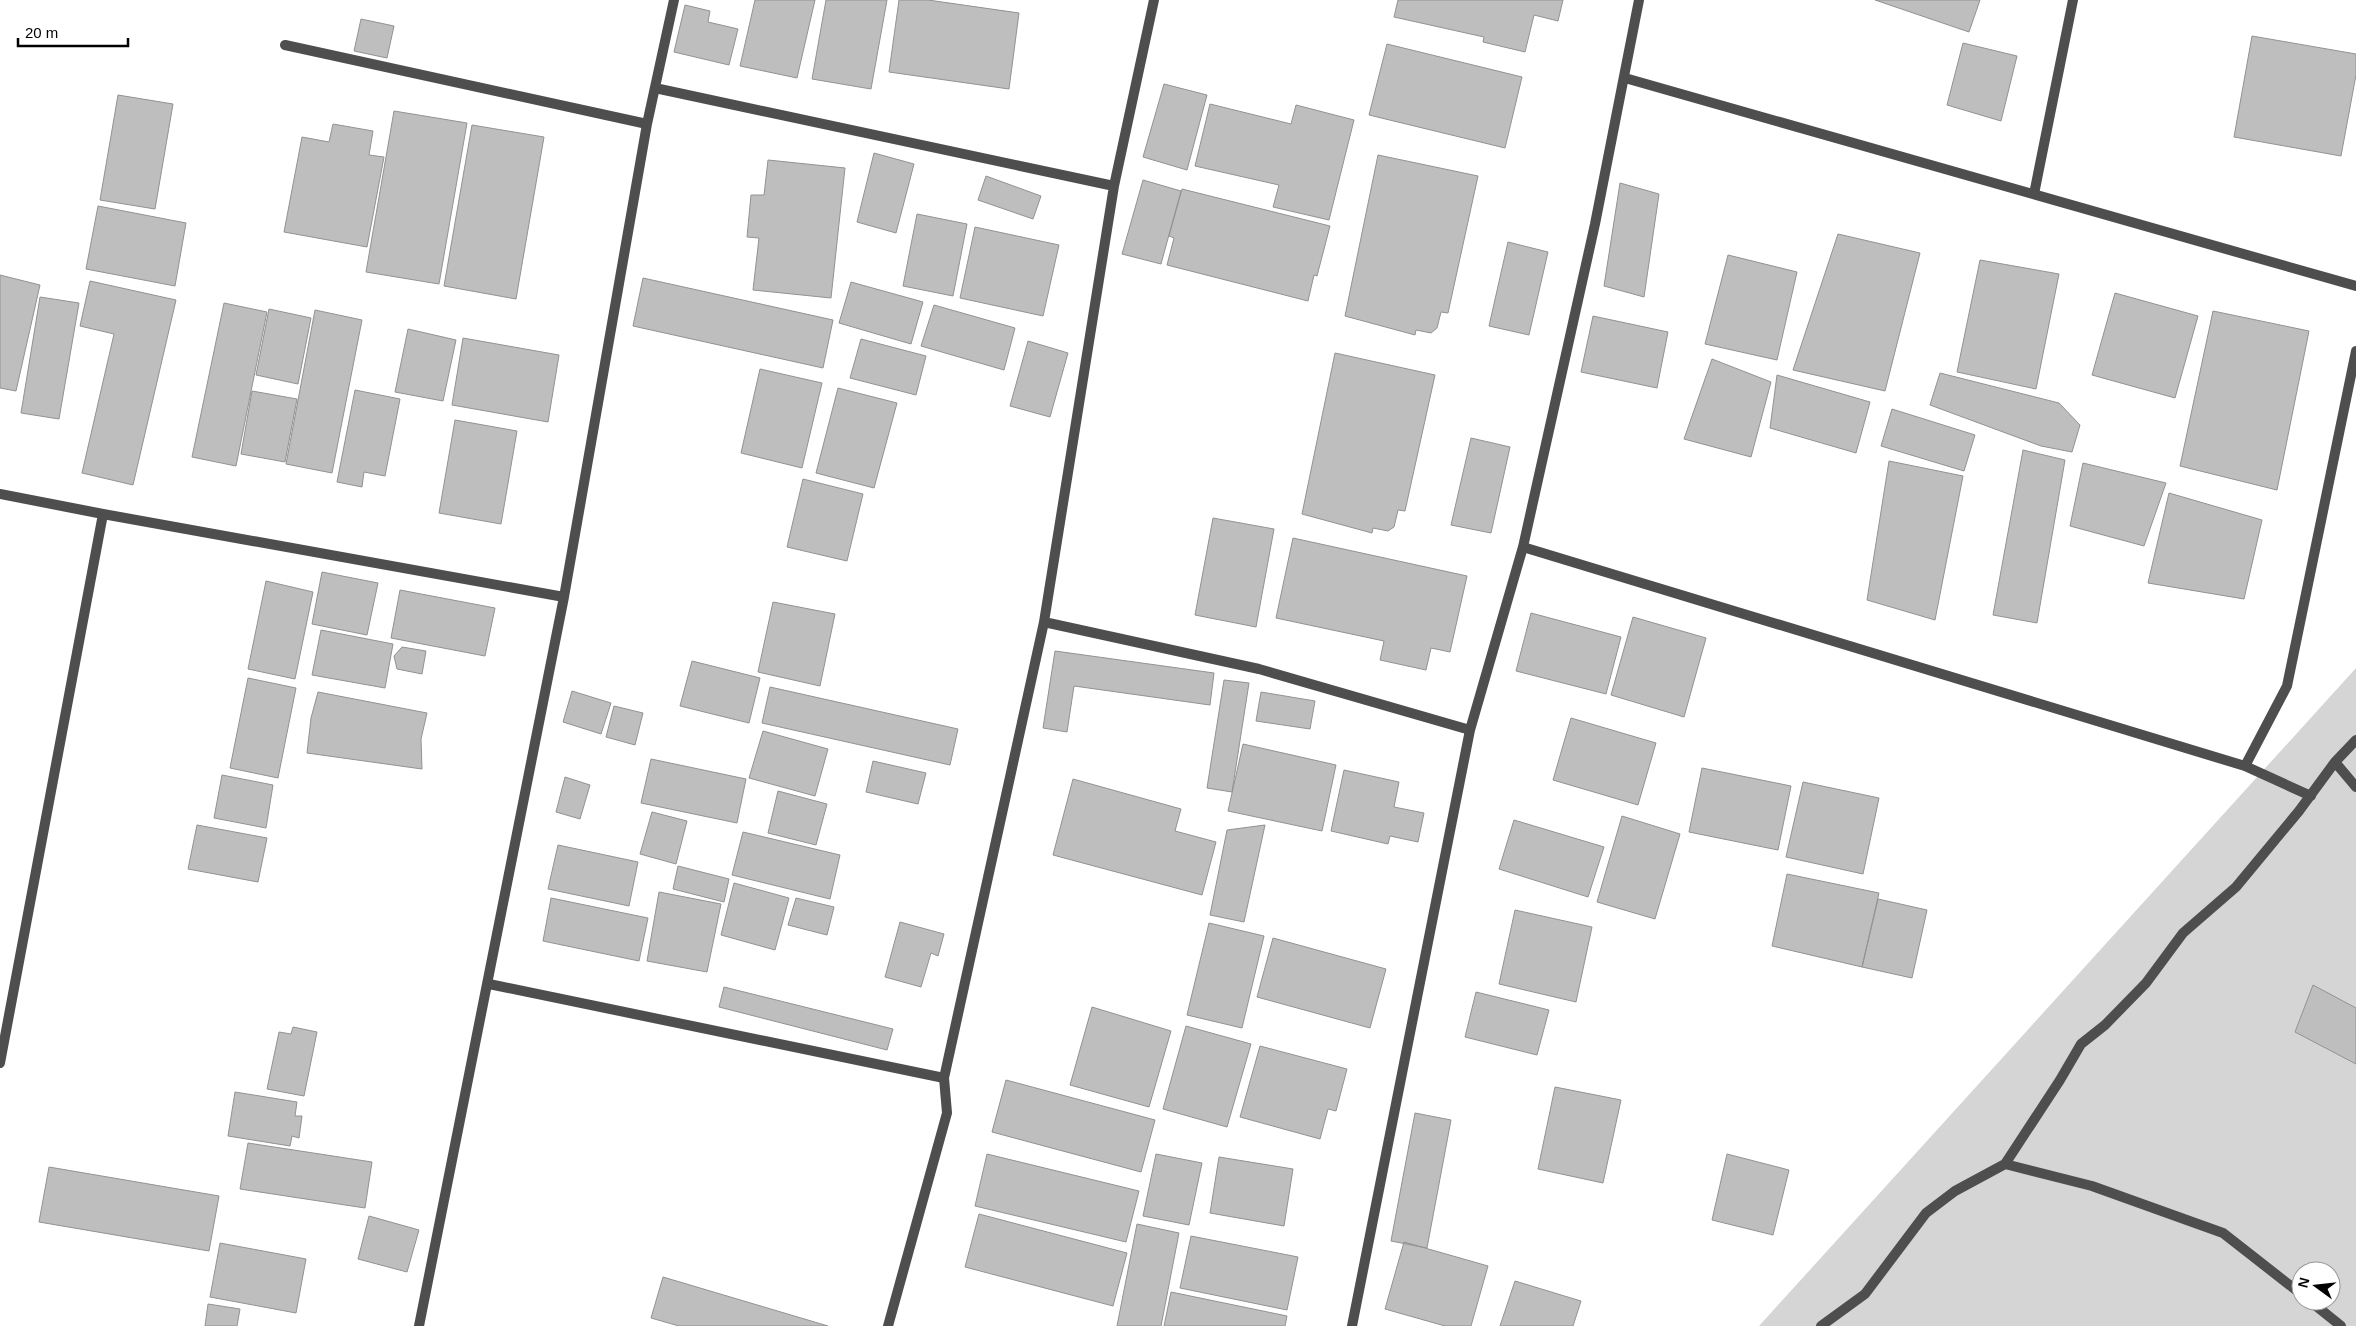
<svg xmlns="http://www.w3.org/2000/svg" width="2356" height="1326" font-family="Arial,sans-serif">
	<style>
		.green { fill: #d5d5d5; fill-rule: evenodd }
		.building { fill: #bebebe; stroke: #929292 }
		.lines { fill: none; stroke-linecap: round; stroke-linejoin: round }
		.minor { stroke: #4e4e4e; stroke-width: 10 }
	</style>
	<rect width="100%" height="100%" fill="#fff"/>
	<path class="green" d="M 2356,668 L 2356,1326 L 1759,1326 ZM 2301,1271 L 2331,1271 L 2331,1301 L 2301,1301 Z"/>
	<path class="building" d="M 755,0 L 815,0 L 797,78 L 740,66 Z
		M 826,0 L 887,0 L 871,89 L 812,79 Z
		M 899,0 L 928,0 L 1019,13 L 1009,89 L 889,72 Z
		M 1398,0 L 1563,0 L 1558,21 L 1534,15 L 1525,52 L 1483,42 L 1484,37 L 1394,17 Z
		M 1875,0 L 1980,0 L 1969,32 Z
		M 685,5 L 710,11 L 708,22 L 738,29 L 729,65 L 674,52 Z
		M 361,19 L 394,26 L 387,58 L 354,51 Z
		M 2252,36 L 2356,54 L 2356,75 L 2341,156 L 2234,137 Z
		M 1963,43 L 2017,56 L 2001,121 L 1947,105 Z
		M 1387,44 L 1522,77 L 1505,148 L 1369,115 Z
		M 1164,84 L 1207,95 L 1187,170 L 1143,157 Z
		M 118,95 L 173,104 L 155,209 L 100,200 Z
		M 1210,104 L 1291,124 L 1296,105 L 1354,120 L 1329,220 L 1273,207 L 1279,185 L 1195,166 Z
		M 394,111 L 467,123 L 439,284 L 366,272 Z
		M 333,124 L 373,131 L 369,155 L 384,157 L 367,247 L 284,232 L 302,137 L 329,142 Z
		M 472,125 L 544,137 L 516,299 L 444,286 Z
		M 874,153 L 914,164 L 896,233 L 857,222 Z
		M 1378,155 L 1478,176 L 1448,313 L 1441,312 L 1437,328 L 1431,333 L 1416,330 L 1415,335 L 1345,316 Z
		M 768,160 L 845,168 L 831,298 L 753,290 L 759,238 L 747,237 L 751,195 L 764,195 Z
		M 986,176 L 1041,196 L 1033,219 L 978,200 Z
		M 1143,180 L 1181,191 L 1161,264 L 1122,254 Z
		M 1620,183 L 1659,194 L 1644,297 L 1604,286 Z
		M 1182,189 L 1330,226 L 1317,276 L 1314,275 L 1308,301 L 1167,265 L 1174,238 L 1169,236 Z
		M 98,206 L 186,223 L 175,286 L 86,269 Z
		M 917,214 L 967,224 L 953,296 L 903,286 Z
		M 975,227 L 1059,245 L 1043,316 L 960,298 Z
		M 1838,234 L 1920,253 L 1885,391 L 1793,370 Z
		M 1508,242 L 1548,252 L 1529,335 L 1489,326 Z
		M 1728,255 L 1797,272 L 1777,360 L 1705,344 Z
		M 1980,260 L 2059,274 L 2036,389 L 1957,372 Z
		M 0,275 L 40,285 L 16,391 L 0,388 Z
		M 643,278 L 833,320 L 823,368 L 633,326 Z
		M 90,281 L 176,300 L 133,485 L 82,473 L 114,334 L 80,326 Z
		M 851,282 L 923,302 L 911,344 L 839,323 Z
		M 2115,293 L 2198,316 L 2175,398 L 2092,375 Z
		M 40,297 L 79,303 L 59,419 L 21,413 Z
		M 224,303 L 267,312 L 236,466 L 192,457 Z
		M 934,305 L 1015,328 L 1004,370 L 921,346 Z
		M 269,309 L 311,318 L 298,384 L 256,375 Z
		M 315,310 L 362,320 L 332,473 L 286,464 Z
		M 2213,311 L 2309,331 L 2277,490 L 2180,466 Z
		M 1593,316 L 1668,332 L 1657,388 L 1581,372 Z
		M 408,329 L 456,340 L 443,401 L 395,392 Z
		M 463,338 L 559,355 L 548,422 L 452,405 Z
		M 861,339 L 926,356 L 916,395 L 850,378 Z
		M 1028,341 L 1068,353 L 1050,417 L 1010,406 Z
		M 1335,353 L 1435,375 L 1405,511 L 1398,510 L 1394,527 L 1388,531 L 1373,528 L 1372,533 L 1302,514 Z
		M 1712,359 L 1771,382 L 1751,457 L 1684,439 Z
		M 760,369 L 822,383 L 802,468 L 741,453 Z
		M 1940,373 L 2059,403 L 2080,425 L 2072,452 L 2041,446 L 1930,405 Z
		M 1777,375 L 1870,402 L 1856,453 L 1770,428 Z
		M 838,388 L 897,403 L 874,488 L 816,473 Z
		M 355,390 L 400,399 L 385,476 L 364,472 L 362,487 L 337,482 Z
		M 252,391 L 297,399 L 285,462 L 241,454 Z
		M 1892,409 L 1975,435 L 1964,471 L 1881,446 Z
		M 455,420 L 517,431 L 501,524 L 439,513 Z
		M 1471,438 L 1510,447 L 1491,533 L 1451,525 Z
		M 2023,450 L 2065,460 L 2037,623 L 1993,615 Z
		M 1889,461 L 1963,476 L 1935,620 L 1867,600 Z
		M 2083,463 L 2166,483 L 2144,546 L 2070,526 Z
		M 803,479 L 863,494 L 847,561 L 787,547 Z
		M 2169,493 L 2262,520 L 2244,599 L 2148,583 Z
		M 1213,518 L 1274,529 L 1256,627 L 1195,615 Z
		M 1293,538 L 1467,576 L 1450,652 L 1431,648 L 1426,670 L 1380,660 L 1384,641 L 1276,618 Z
		M 322,572 L 378,583 L 367,635 L 312,624 Z
		M 266,581 L 313,592 L 295,679 L 248,669 Z
		M 400,590 L 495,608 L 485,656 L 391,638 Z
		M 773,602 L 835,614 L 820,686 L 758,672 Z
		M 1531,613 L 1621,637 L 1606,694 L 1516,671 Z
		M 1633,617 L 1706,638 L 1684,717 L 1611,695 Z
		M 321,630 L 393,644 L 385,688 L 312,675 Z
		M 402,647 L 426,651 L 422,674 L 397,669 L 394,656 Z
		M 1055,651 L 1214,673 L 1210,705 L 1074,686 L 1067,732 L 1043,728 Z
		M 692,661 L 760,678 L 749,723 L 680,706 Z
		M 248,678 L 296,688 L 278,778 L 230,768 Z
		M 1224,680 L 1249,683 L 1232,792 L 1207,788 Z
		M 770,687 L 958,729 L 950,765 L 762,723 Z
		M 572,691 L 611,703 L 601,734 L 563,722 Z
		M 318,692 L 427,713 L 421,739 L 422,769 L 307,753 L 311,718 Z
		M 1261,692 L 1315,701 L 1310,729 L 1256,721 Z
		M 614,706 L 643,713 L 635,745 L 606,737 Z
		M 1571,718 L 1656,743 L 1638,805 L 1553,780 Z
		M 763,731 L 828,749 L 815,796 L 749,778 Z
		M 1243,744 L 1336,765 L 1322,831 L 1228,811 Z
		M 651,759 L 746,779 L 737,823 L 641,803 Z
		M 873,761 L 926,773 L 918,804 L 866,792 Z
		M 1702,768 L 1791,786 L 1778,850 L 1689,832 Z
		M 1344,770 L 1399,782 L 1394,807 L 1424,813 L 1418,842 L 1390,836 L 1388,844 L 1331,831 Z
		M 222,775 L 273,785 L 266,828 L 214,818 Z
		M 565,777 L 590,785 L 580,819 L 556,812 Z
		M 1073,779 L 1181,809 L 1175,831 L 1216,842 L 1202,895 L 1053,855 Z
		M 1803,782 L 1879,798 L 1863,874 L 1786,857 Z
		M 778,791 L 827,804 L 816,845 L 768,833 Z
		M 652,812 L 687,821 L 676,864 L 640,854 Z
		M 1622,816 L 1680,834 L 1655,919 L 1597,902 Z
		M 1514,820 L 1604,847 L 1588,897 L 1499,869 Z
		M 197,825 L 267,838 L 258,882 L 188,869 Z
		M 1265,825 L 1244,922 L 1210,915 L 1227,830 Z
		M 743,832 L 840,855 L 830,899 L 732,875 Z
		M 558,845 L 638,862 L 629,906 L 548,889 Z
		M 678,866 L 729,879 L 724,902 L 673,889 Z
		M 1787,874 L 1879,893 L 1862,967 L 1772,946 Z
		M 734,883 L 789,898 L 775,950 L 721,935 Z
		M 659,892 L 721,904 L 707,972 L 647,961 Z
		M 551,898 L 648,918 L 639,961 L 543,941 Z
		M 796,898 L 834,907 L 827,935 L 788,925 Z
		M 1878,899 L 1927,910 L 1912,978 L 1862,967 Z
		M 1515,910 L 1592,927 L 1576,1002 L 1499,984 Z
		M 900,922 L 944,934 L 938,956 L 931,953 L 921,987 L 885,977 Z
		M 1209,923 L 1264,936 L 1242,1028 L 1187,1015 Z
		M 1273,938 L 1386,969 L 1370,1028 L 1257,997 Z
		M 2313,985 L 2356,1008 L 2356,1064 L 2295,1032 Z
		M 724,987 L 893,1029 L 887,1050 L 719,1007 Z
		M 1476,992 L 1549,1010 L 1537,1055 L 1465,1037 Z
		M 1092,1007 L 1171,1031 L 1149,1107 L 1070,1085 Z
		M 1186,1026 L 1251,1044 L 1227,1127 L 1163,1109 Z
		M 293,1027 L 317,1032 L 304,1096 L 267,1089 L 279,1032 L 291,1034 Z
		M 1260,1046 L 1347,1069 L 1336,1111 L 1328,1109 L 1320,1139 L 1240,1117 Z
		M 1006,1080 L 1155,1120 L 1141,1172 L 992,1132 Z
		M 1555,1087 L 1621,1100 L 1603,1183 L 1538,1169 Z
		M 235,1092 L 297,1102 L 295,1116 L 302,1116 L 299,1138 L 292,1136 L 290,1146 L 228,1136 Z
		M 1415,1113 L 1451,1120 L 1427,1248 L 1391,1241 Z
		M 248,1143 L 372,1162 L 365,1208 L 240,1189 Z
		M 987,1154 L 1139,1191 L 1126,1242 L 975,1206 Z
		M 1156,1154 L 1202,1163 L 1189,1225 L 1143,1216 Z
		M 1727,1154 L 1789,1170 L 1773,1235 L 1712,1220 Z
		M 1219,1157 L 1293,1169 L 1284,1226 L 1210,1213 Z
		M 49,1167 L 219,1196 L 209,1251 L 39,1222 Z
		M 979,1214 L 1127,1253 L 1113,1306 L 965,1267 Z
		M 369,1216 L 419,1230 L 407,1272 L 358,1259 Z
		M 1137,1224 L 1179,1233 L 1161,1326 L 1117,1326 Z
		M 1191,1236 L 1298,1257 L 1287,1310 L 1180,1288 Z
		M 1404,1242 L 1488,1266 L 1471,1326 L 1445,1326 L 1385,1309 Z
		M 220,1243 L 306,1259 L 296,1313 L 210,1297 Z
		M 663,1277 L 828,1326 L 679,1326 L 651,1318 Z
		M 1515,1281 L 1581,1301 L 1573,1326 L 1500,1326 Z
		M 1171,1292 L 1287,1316 L 1285,1326 L 1164,1326 Z
		M 208,1304 L 240,1309 L 237,1326 L 205,1326 Z"/>
	<g class="lines">
		<path class="minor" d="M 285,45 L 647,124
			M 1625,78 L 2356,286
			M 655,88 L 1114,186
			M 2034,194 L 2073,0
			M 0,494 L 103,514 L 564,597
			M 1523,547 L 2245,766 L 2311,796
			M 1044,622 L 1259,669 L 1470,730
			M 2335,762 L 2356,787
			M 2245,766 L 2287,686 L 2356,351
			M 489,984 L 944,1078
			M 0,1063 L 103,514
			M 2005,1164 L 2092,1186 L 2223,1233 L 2301,1294
			M 2310,1301 L 2341,1326
			M 419,1326 L 564,597 L 647,124 L 674,0
			M 888,1326 L 947,1113 L 944,1078 L 1044,622 L 1114,186 L 1154,0
			M 1352,1326 L 1470,730 L 1523,547 L 1595,224 L 1639,0
			M 1821,1326 L 1865,1294 L 1926,1213 L 1955,1191 L 2005,1164 L 2060,1080 L 2081,1044 L 2105,1025 L 2146,983 L 2183,933 L 2236,887 L 2299,811 L 2335,762 L 2356,740"/>
	</g>
	<g transform="translate(2316 1286) rotate(285)"><circle r="24" fill="#ffffff" stroke="#999999"/>
	<path d="M0-4L9 19L0 12L-9 19Z" fill="#000000"/>
	<text y="-8" font-size="14" font-weight="bold" text-anchor="middle" fill="#000000">N</text>
	</g>
	<path d="M18 38v8h110v-8" fill="none" stroke="#000000" stroke-width="2.5"/>
	<text x="25" y="38" font-size="15" fill="#000000" stroke="#ffffff" stroke-width="4" paint-order="stroke">20 m</text>
</svg>
